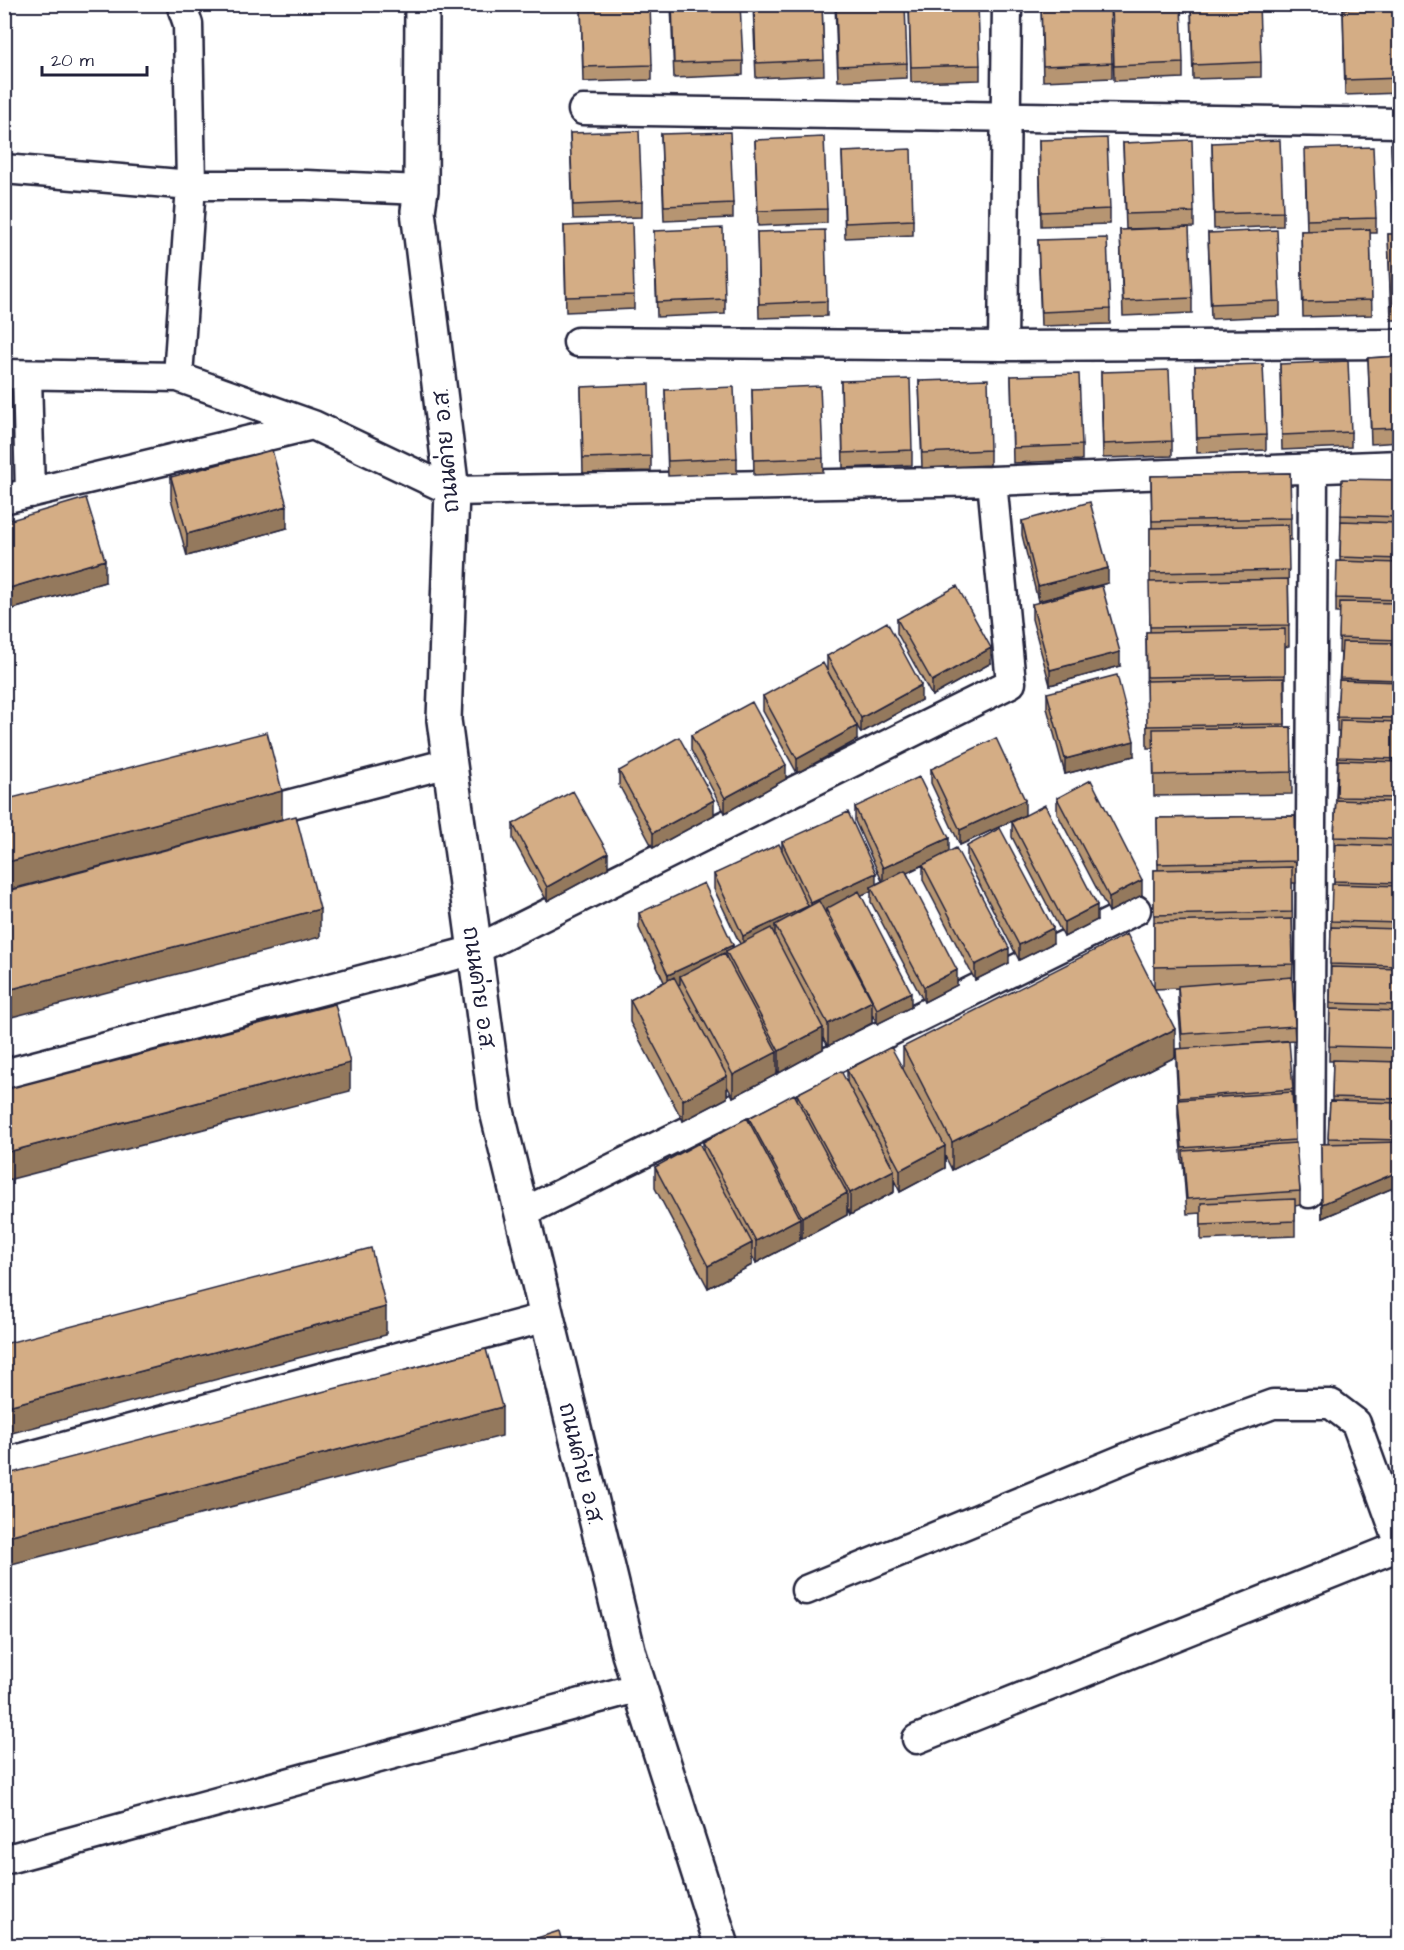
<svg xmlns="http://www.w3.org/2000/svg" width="1404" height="1950" font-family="'Architects Daughter','Playpen Sans Thai',sans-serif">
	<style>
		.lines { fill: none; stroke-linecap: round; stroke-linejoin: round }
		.service-casing { stroke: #22223b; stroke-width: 20 }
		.minor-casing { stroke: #22223b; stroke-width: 33 }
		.tertiary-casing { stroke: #22223b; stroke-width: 38 }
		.service { stroke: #fff; stroke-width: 15 }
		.minor { stroke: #fff; stroke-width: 28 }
		.tertiary { stroke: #fff; stroke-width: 33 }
		.wall { fill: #b69572; stroke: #22223b; stroke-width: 1.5 }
		.shaded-wall { fill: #94795d; stroke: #22223b; stroke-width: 1.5 }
		.building { fill: #d4ad85; stroke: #22223b; stroke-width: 1.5 }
		.labels { text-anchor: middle; stroke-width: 6; stroke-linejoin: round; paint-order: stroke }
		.street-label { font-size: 22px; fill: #22223b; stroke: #fff }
	</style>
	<rect width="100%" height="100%" fill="#fff"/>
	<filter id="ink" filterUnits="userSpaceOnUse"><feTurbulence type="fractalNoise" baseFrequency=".0167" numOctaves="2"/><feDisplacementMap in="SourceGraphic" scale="12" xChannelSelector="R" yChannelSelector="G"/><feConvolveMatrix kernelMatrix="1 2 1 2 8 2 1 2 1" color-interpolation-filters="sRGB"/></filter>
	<g filter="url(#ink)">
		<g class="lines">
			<defs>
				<path id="service" d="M 1099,1946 L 1105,1946"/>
				<path id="minor" d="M 583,110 L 1400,123
					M 4,169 L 191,185 L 306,185 L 421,190
					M 578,342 L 1003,346 L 1400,344
					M 1003,346 L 1007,4
					M 4,374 L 178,377 L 313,425 L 452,491 L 992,481 L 1400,465
					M 27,375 L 30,493
					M 178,377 L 191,185 L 188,24 L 181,4
					M 4,499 L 313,425
					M 245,816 L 449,763
					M 4,1074 L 475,950 L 1011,683 L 992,481
					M 1309,1193 L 1313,468
					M 522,1213 L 1136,910
					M 4,1463 L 547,1317
					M 806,1590 L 1143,1451 L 1273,1404 L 1331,1404 L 1356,1423 L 1400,1545
					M 917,1739 L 1400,1546
					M 4,1860 L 640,1687"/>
				<path id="tertiary" d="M 422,4 L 421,190 L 418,211 L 452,491 L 444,720 L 496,1107 L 629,1654 L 722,1946"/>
			</defs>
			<use href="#service" class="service-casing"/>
			<use href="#minor" class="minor-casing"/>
			<use href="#tertiary" class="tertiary-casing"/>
			<use href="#service" class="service"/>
			<use href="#minor" class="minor"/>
			<use href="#tertiary" class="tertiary"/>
		</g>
		<path class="wall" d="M 581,4 L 652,65 L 652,80 L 583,82 Z
			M 671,4 L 743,61 L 743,75 L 674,78 Z
			M 753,4 L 822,4 L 824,75 L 756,78 Z
			M 835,4 L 907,63 L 907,78 L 838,81 Z
			M 909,4 L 980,65 L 980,80 L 911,82 Z
			M 1041,4 L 1112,63 L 1112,78 L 1043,81 Z
			M 1112,4 L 1183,63 L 1183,78 L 1114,81 Z
			M 1191,4 L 1261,62 L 1261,77 L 1193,79 Z
			M 1400,6 L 1400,93 L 1345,95 L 1343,9 Z
			M 570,133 L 642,202 L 642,217 L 573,219 Z
			M 661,134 L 733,203 L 733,218 L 664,221 Z
			M 755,140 L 827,209 L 827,223 L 758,226 Z
			M 1039,140 L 1110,209 L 1110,224 L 1041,226 Z
			M 1123,143 L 1194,212 L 1194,227 L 1126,229 Z
			M 1212,143 L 1283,212 L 1283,226 L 1214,229 Z
			M 1391,144 L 1400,144 L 1400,230 L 1394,231 Z
			M 842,152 L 913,220 L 913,235 L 845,238 Z
			M 1305,164 L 1376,218 L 1376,233 L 1370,233 L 1372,315 L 1303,317 L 1301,231 L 1307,231 Z
			M 564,226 L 634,295 L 634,309 L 566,312 Z
			M 1120,230 L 1192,298 L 1192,313 L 1123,316 Z
			M 654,231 L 725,299 L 725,314 L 657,317 Z
			M 757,232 L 827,301 L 827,316 L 759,318 Z
			M 1208,233 L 1280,301 L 1280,316 L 1211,319 Z
			M 1388,234 L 1400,234 L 1400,320 L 1391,320 Z
			M 1038,240 L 1110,309 L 1110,324 L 1041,326 Z
			M 1400,356 L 1400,442 L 1371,444 L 1368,358 Z
			M 1280,364 L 1351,432 L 1351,447 L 1282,450 Z
			M 1195,366 L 1266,435 L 1266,450 L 1197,453 Z
			M 1101,372 L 1172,441 L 1172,456 L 1103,458 Z
			M 1011,376 L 1082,445 L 1082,460 L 1013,463 Z
			M 841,381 L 912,450 L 912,465 L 843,468 Z
			M 919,381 L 990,450 L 990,465 L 922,468 Z
			M 581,387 L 651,456 L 651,471 L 583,473 Z
			M 752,389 L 823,458 L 823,472 L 754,475 Z
			M 665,390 L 737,458 L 737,473 L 668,476 Z
			M 1290,473 L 1291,540 L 1288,540 L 1289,646 L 1285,647 L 1285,727 L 1291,727 L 1292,794 L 1154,796 L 1153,748 L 1147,748 L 1146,632 L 1150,632 L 1150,528 L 1152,528 L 1151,476 Z
			M 171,477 L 287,528 L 187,556 L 171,499 Z
			M 1400,480 L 1400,1185 L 1322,1218 L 1321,1144 L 1328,1144 L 1330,1101 L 1332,1101 L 1333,1061 L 1329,1061 L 1331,921 L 1334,884 L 1335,852 L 1334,852 L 1334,837 L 1339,731 L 1337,731 L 1337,717 L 1341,653 L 1339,653 L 1340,613 L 1336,613 L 1336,598 L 1340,561 L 1341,515 Z
			M 1022,521 L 1108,583 L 1038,601 L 1022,535 Z
			M 4,522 L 105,582 L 6,611 L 4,606 Z
			M 1032,604 L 1120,666 L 1050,685 L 1032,619 Z
			M 897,619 L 991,663 L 932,696 L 897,633 Z
			M 827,656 L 921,700 L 861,733 L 827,670 Z
			M 1047,693 L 1134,756 L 1065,774 L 1047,708 Z
			M 763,696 L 857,740 L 797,773 L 763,711 Z
			M 691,735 L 786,779 L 725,813 L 691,750 Z
			M 931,769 L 1025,815 L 960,845 L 931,783 Z
			M 619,771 L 714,815 L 653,848 L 619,785 Z
			M 1057,798 L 1142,895 L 1109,912 L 1057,813 Z
			M 855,807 L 949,852 L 1009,963 L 975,980 L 923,880 L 923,865 L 927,863 L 907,873 L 957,985 L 924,1002 L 871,902 L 871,891 L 861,895 L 911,1007 L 877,1024 L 872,1014 L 872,1023 L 828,1046 L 823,1038 L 823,1049 L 779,1073 L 777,1070 L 777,1074 L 733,1097 L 727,1086 L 727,1098 L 683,1121 L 630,1022 L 630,1000 L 664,982 L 639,928 L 639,913 L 733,948 L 740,944 L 714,889 L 714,874 L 782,850 L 782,842 L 876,884 L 882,881 L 855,821 Z
			M 1295,816 L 1296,883 L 1292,883 L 1293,964 L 1292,986 L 1295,1040 L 1245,1044 L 1293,1089 L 1293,1104 L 1295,1143 L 1300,1191 L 1300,1205 L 1295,1206 L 1295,1236 L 1201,1240 L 1201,1213 L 1187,1214 L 1183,1163 L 1182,1163 L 1178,1115 L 1178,1100 L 1176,1064 L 1176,1049 L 1182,1049 L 1178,1001 L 1178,988 L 1155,989 L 1175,1057 L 952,1170 L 945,1156 L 945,1168 L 900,1192 L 894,1180 L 894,1192 L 850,1215 L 847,1208 L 847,1215 L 802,1239 L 800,1235 L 800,1240 L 756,1263 L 752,1256 L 752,1265 L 708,1288 L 655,1188 L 655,1167 L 703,1150 L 703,1142 L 749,1123 L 749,1118 L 797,1101 L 797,1094 L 847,1082 L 847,1070 L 903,1069 L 903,1047 L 1154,988 L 1154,870 L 1158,870 L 1157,818 Z
			M 1012,822 L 1097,920 L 1064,937 L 1012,837 Z
			M 513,824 L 608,868 L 547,901 L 513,839 Z
			M 967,846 L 1053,943 L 1019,960 L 967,860 Z"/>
		<path class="shaded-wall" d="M 287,506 L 287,528 L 187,556 L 187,534 Z
			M 105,560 L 105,582 L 6,611 L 6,589 Z
			M 1108,568 L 1108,583 L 1038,601 L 1038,586 Z
			M 991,648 L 991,663 L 932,696 L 932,681 Z
			M 1120,652 L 1120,666 L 1050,685 L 1050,670 Z
			M 921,685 L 921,700 L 861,733 L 861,718 Z
			M 857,726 L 857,740 L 797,773 L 797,759 Z
			M 1134,741 L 1134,756 L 1065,774 L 1065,759 Z
			M 786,765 L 786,779 L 725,813 L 725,798 Z
			M 282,791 L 282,819 L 4,891 L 4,863 Z
			M 714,800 L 714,815 L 653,848 L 653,833 Z
			M 1025,800 L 1025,815 L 960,845 L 960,830 Z
			M 949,838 L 949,853 L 883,883 L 883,868 Z
			M 608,853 L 608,868 L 547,901 L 547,887 Z
			M 876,873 L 876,888 L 871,887 L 871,891 L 827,911 L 826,909 L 826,912 L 811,918 L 811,903 Z
			M 1142,880 L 1142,895 L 1109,912 L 1109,897 Z
			M 1097,905 L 1097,920 L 1064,937 L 1064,922 Z
			M 808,906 L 808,920 L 775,925 L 775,936 L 743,951 L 743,936 Z
			M 320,909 L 320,937 L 4,1019 L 4,991 Z
			M 1053,928 L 1053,943 L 1019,960 L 1019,945 Z
			M 733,945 L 733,960 L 726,951 L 726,963 L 680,976 L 680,984 L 668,990 L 668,975 Z
			M 1009,948 L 1009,963 L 975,980 L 975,965 Z
			M 957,970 L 957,985 L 924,1002 L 924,987 Z
			M 911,992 L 911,1007 L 877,1024 L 877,1009 Z
			M 872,1001 L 872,1023 L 828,1046 L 828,1024 Z
			M 823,1028 L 823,1049 L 779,1073 L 779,1051 Z
			M 1175,1029 L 1175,1057 L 952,1170 L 952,1142 Z
			M 777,1052 L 777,1074 L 733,1097 L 733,1075 Z
			M 350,1063 L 350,1091 L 4,1181 L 4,1153 Z
			M 727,1076 L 727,1098 L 683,1121 L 683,1100 Z
			M 945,1146 L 945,1168 L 900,1192 L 900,1170 Z
			M 894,1170 L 894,1192 L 850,1215 L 850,1193 Z
			M 1400,1171 L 1400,1185 L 1322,1218 L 1322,1204 Z
			M 847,1193 L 847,1215 L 802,1239 L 802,1217 Z
			M 800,1218 L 800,1240 L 756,1263 L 756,1241 Z
			M 752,1243 L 752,1265 L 708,1288 L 708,1266 Z
			M 386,1307 L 386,1335 L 4,1435 L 4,1407 Z
			M 502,1407 L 502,1436 L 4,1566 L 4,1537 Z"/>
		<path class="building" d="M 581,4 L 650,4 L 652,65 L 583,67 Z
			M 672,4 L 740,4 L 743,61 L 674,63 Z
			M 754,4 L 822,4 L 824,60 L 756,63 Z
			M 836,4 L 905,4 L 907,63 L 838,66 Z
			M 909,4 L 978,4 L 980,65 L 911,67 Z
			M 1041,4 L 1110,4 L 1112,63 L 1043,66 Z
			M 1112,4 L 1181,4 L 1183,63 L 1114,66 Z
			M 1191,4 L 1259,4 L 1261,62 L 1193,65 Z
			M 1400,6 L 1400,78 L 1345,80 L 1343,9 Z
			M 639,131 L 642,202 L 573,205 L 570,133 Z
			M 730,132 L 733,203 L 664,206 L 661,134 Z
			M 824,137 L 827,209 L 758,211 L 755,140 Z
			M 1107,138 L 1110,209 L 1041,212 L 1039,140 Z
			M 1192,140 L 1194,212 L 1126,214 L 1123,143 Z
			M 1280,140 L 1283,212 L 1214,214 L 1212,143 Z
			M 1391,144 L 1400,144 L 1400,216 L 1394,216 Z
			M 1373,147 L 1376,218 L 1307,220 L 1305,149 Z
			M 911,149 L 913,220 L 845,223 L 842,152 Z
			M 632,223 L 634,295 L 566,297 L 564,226 Z
			M 1189,227 L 1192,298 L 1123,301 L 1120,230 Z
			M 723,228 L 725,299 L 657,302 L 654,231 Z
			M 1370,229 L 1372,300 L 1303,302 L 1301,231 Z
			M 825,230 L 827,301 L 759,304 L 757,232 Z
			M 1277,230 L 1280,301 L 1211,304 L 1208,233 Z
			M 1388,234 L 1400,234 L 1400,305 L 1391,305 Z
			M 1107,238 L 1110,309 L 1041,312 L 1038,240 Z
			M 1400,356 L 1400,428 L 1371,429 L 1368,358 Z
			M 1348,361 L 1351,432 L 1282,435 L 1280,364 Z
			M 1263,364 L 1266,435 L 1197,438 L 1195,366 Z
			M 1169,370 L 1172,441 L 1103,444 L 1101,372 Z
			M 1079,374 L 1082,445 L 1013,448 L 1011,376 Z
			M 910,379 L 912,450 L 843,453 L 841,381 Z
			M 988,379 L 990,450 L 922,453 L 919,381 Z
			M 649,384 L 651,456 L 583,458 L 581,387 Z
			M 820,386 L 823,458 L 754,460 L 752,389 Z
			M 734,387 L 737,458 L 668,461 L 665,390 Z
			M 272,450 L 287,506 L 187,534 L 171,477 Z
			M 1290,473 L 1291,518 L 1152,521 L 1151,476 Z
			M 1342,479 L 1400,480 L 1400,517 L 1341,515 Z
			M 86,498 L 105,560 L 6,589 L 4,584 L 4,522 Z
			M 1090,502 L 1108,568 L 1038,586 L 1022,521 Z
			M 1341,521 L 1400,523 L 1400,559 L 1340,557 Z
			M 1288,525 L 1289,570 L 1150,573 L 1150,528 Z
			M 1337,561 L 1400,563 L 1400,600 L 1336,598 Z
			M 1288,579 L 1289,625 L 1150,627 L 1149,582 Z
			M 957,586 L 991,648 L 932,681 L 897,619 Z
			M 1102,586 L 1120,652 L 1050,670 L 1032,604 Z
			M 1340,602 L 1400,603 L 1400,640 L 1339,638 Z
			M 887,622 L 921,685 L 861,718 L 827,656 Z
			M 1285,629 L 1285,675 L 1147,677 L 1146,632 Z
			M 1342,642 L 1400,643 L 1400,680 L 1340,678 Z
			M 823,663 L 857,726 L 797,759 L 763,696 Z
			M 1117,675 L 1134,741 L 1065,759 L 1047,693 Z
			M 1284,678 L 1285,724 L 1147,726 L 1146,681 Z
			M 1339,680 L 1400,682 L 1400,718 L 1337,717 Z
			M 752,702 L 786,765 L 725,798 L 691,735 Z
			M 1340,720 L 1400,722 L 1400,759 L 1338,757 Z
			M 1291,727 L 1292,772 L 1154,775 L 1153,729 Z
			M 267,732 L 282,791 L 4,863 L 4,800 Z
			M 679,737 L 714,800 L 653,833 L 619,771 Z
			M 996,738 L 1025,800 L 960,830 L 931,769 Z
			M 1338,760 L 1400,762 L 1400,798 L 1337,797 Z
			M 919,777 L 949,838 L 883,868 L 855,807 Z
			M 1091,780 L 1142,880 L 1109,897 L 1057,798 Z
			M 573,791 L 608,853 L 547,887 L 513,824 Z
			M 1336,800 L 1400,802 L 1400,839 L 1334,837 Z
			M 1045,805 L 1097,905 L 1064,922 L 1012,822 Z
			M 848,812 L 876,873 L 811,903 L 782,842 Z
			M 296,816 L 320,909 L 4,991 L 4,892 Z
			M 1295,816 L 1296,861 L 1158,864 L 1157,818 Z
			M 1000,828 L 1053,928 L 1019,945 L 967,846 Z
			M 779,844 L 808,906 L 743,936 L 714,874 Z
			M 1335,844 L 1400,846 L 1400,883 L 1334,881 Z
			M 956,848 L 1009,948 L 975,965 L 923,865 Z
			M 1292,867 L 1292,912 L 1154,915 L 1154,870 Z
			M 905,870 L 957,970 L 924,987 L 871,887 Z
			M 704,883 L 733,945 L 668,975 L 639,913 Z
			M 1332,884 L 1400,886 L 1400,923 L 1331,921 Z
			M 859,891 L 911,992 L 877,1009 L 826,909 Z
			M 819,901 L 872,1001 L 828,1024 L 775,925 Z
			M 1292,919 L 1293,964 L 1154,967 L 1154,922 Z
			M 1331,927 L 1400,929 L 1400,966 L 1330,964 Z
			M 771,928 L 823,1028 L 779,1051 L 726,951 Z
			M 1127,934 L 1175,1029 L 952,1142 L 903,1047 Z
			M 724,953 L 777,1052 L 733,1075 L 680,976 Z
			M 1331,967 L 1400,969 L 1400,1005 L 1330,1003 Z
			M 674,977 L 727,1076 L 683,1100 L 630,1000 Z
			M 1292,977 L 1295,1026 L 1182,1034 L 1178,986 Z
			M 335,1004 L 350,1063 L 4,1153 L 4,1090 Z
			M 1330,1009 L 1400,1011 L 1400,1048 L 1329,1046 Z
			M 1289,1041 L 1293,1089 L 1179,1098 L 1176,1049 Z
			M 891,1047 L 945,1146 L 900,1170 L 847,1070 Z
			M 1333,1060 L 1400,1062 L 1400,1099 L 1332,1097 Z
			M 841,1071 L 894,1170 L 850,1193 L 797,1094 Z
			M 1292,1092 L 1295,1140 L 1182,1148 L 1178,1100 Z
			M 794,1094 L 847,1193 L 802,1217 L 749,1118 Z
			M 1330,1101 L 1400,1103 L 1400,1140 L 1328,1138 Z
			M 747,1118 L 800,1218 L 756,1241 L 703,1142 Z
			M 1400,1142 L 1400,1171 L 1322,1204 L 1321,1144 Z
			M 699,1143 L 752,1243 L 708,1266 L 655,1167 Z
			M 1296,1143 L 1300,1191 L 1187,1199 L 1183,1151 Z
			M 1295,1199 L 1295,1221 L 1201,1225 L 1201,1203 Z
			M 371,1248 L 386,1307 L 4,1407 L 4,1344 Z
			M 486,1349 L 502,1407 L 4,1537 L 4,1475 Z
			M 559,1931 L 563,1946 L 512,1946 Z"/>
	</g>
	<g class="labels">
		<g class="street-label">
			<text transform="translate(445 451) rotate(-95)" y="8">ถนนค่าย อ.ส.</text>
			<text transform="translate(480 988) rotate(82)" y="8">ถนนค่าย อ.ส.</text>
			<text transform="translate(582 1463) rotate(76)" y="8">ถนนค่าย อ.ส.</text>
		</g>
	</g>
	<rect width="1404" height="1950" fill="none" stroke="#fff" stroke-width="24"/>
	<rect x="12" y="12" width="1380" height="1926" fill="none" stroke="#22223b" stroke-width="2" filter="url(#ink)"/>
	<path d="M42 66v9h105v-9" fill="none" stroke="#22223b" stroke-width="3"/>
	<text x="51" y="66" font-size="18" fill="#22223b" stroke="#ffffff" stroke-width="4.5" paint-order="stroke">20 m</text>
</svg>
